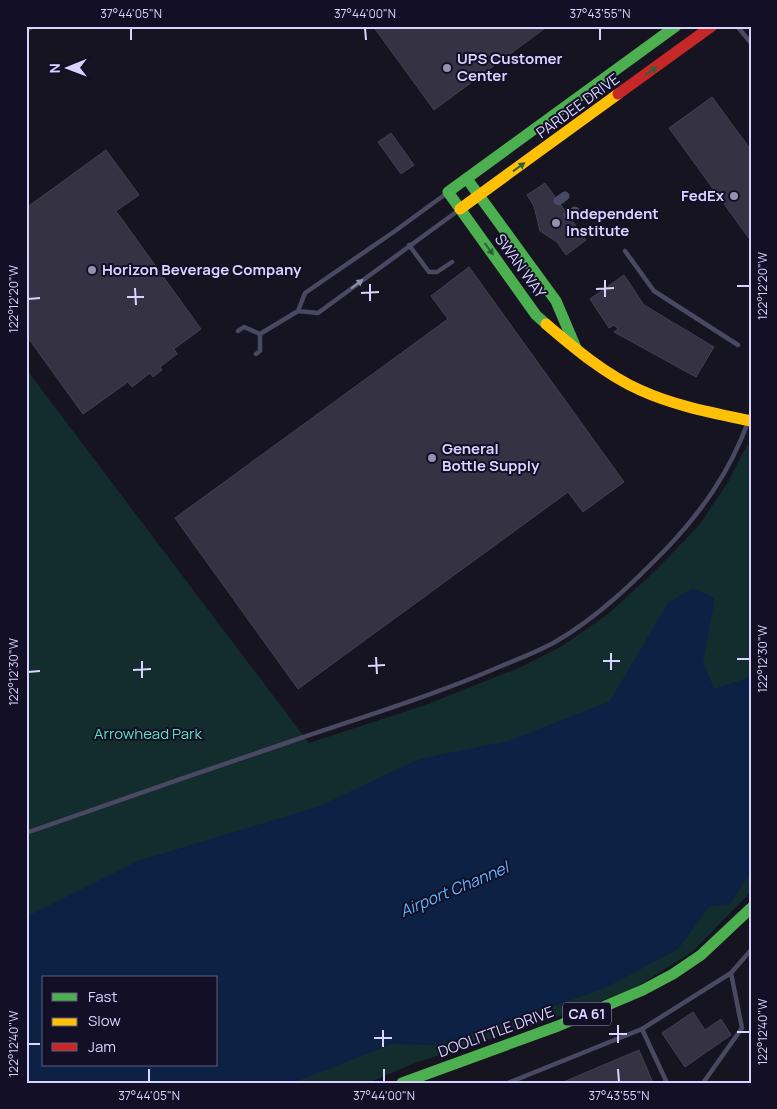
<svg xmlns="http://www.w3.org/2000/svg" width="777" height="1109" font-family="Manrope,sans-serif">
	<style>
		.park { fill: #132c2d; fill-rule: evenodd }
		.water { fill: #0d2144; fill-rule: evenodd }
		.building { fill: #343243; stroke: #433f54 }
		.lines { fill: none; stroke-linecap: round; stroke-linejoin: round }
		.lane { stroke: #4a4962; stroke-width: 4.5 }
		.street { stroke: #4a4962; stroke-width: 9 }
		.fast { stroke: #4caf50; stroke-width: 11 }
		.slow { stroke: #ffc107; stroke-width: 11 }
		.jam { stroke: #c62828; stroke-width: 11 }
		.oneway { fill: #305f3b }
		.oneway2 { fill: #928eb0 }
		.ticks { fill: none; stroke: #d9d4ff; stroke-width: 2 }
		.poi-dot { fill: #9591b1; stroke: #130f26; stroke-width: 2 }
		.labels { text-anchor: middle; stroke-width: 4; stroke-linejoin: round; paint-order: stroke }
		.shield { fill: #130f26; stroke: #9e99be; stroke-width: 1 }
		.shield-label { font-size: 14px; font-weight: bold; fill: #d9d4ff }
		.poi-label { font-size: 15px; font-weight: bold; fill: #d9d4ff; stroke: #130f26; text-anchor: start }
		.street-label { font-size: 15px; fill: #d9d4ff; stroke: #130f26 }
		.park-label { font-size: 15px; fill: #5fe0c0; stroke: #130f26 }
		.water-label { font-size: 16px; font-style: italic; fill: #62b6ff; stroke: #130f26 }
		.neatline { fill: none; stroke: #d9d4ff; stroke-width: 2 }
		.ticks-label { font-size: 12px; text-anchor: middle; fill: #d9d4ff }
	</style>
	<rect width="100%" height="100%" fill="#161421"/>
	<path class="park" d="M 26,369 L 309,743 L 425,705 L 521,667 L 562,646 L 608,614 L 656,570 L 700,524 L 728,482 L 747,445 L 751,446 L 751,890 L 747,896 L 692,952 L 633,989 L 544,1022 L 415,1063 L 368,1083 L 26,1083 ZM 44,978 L 216,978 L 216,1065 L 44,1065 Z"/>
	<path class="water" d="M 693,588 L 715,598 L 703,661 L 714,689 L 751,677 L 751,872 L 730,904 L 709,907 L 678,949 L 605,988 L 489,1029 L 434,1045 L 392,1044 L 292,1083 L 26,1083 L 26,917 L 138,861 L 320,806 L 419,759 L 509,741 L 610,701 L 668,603 ZM 44,978 L 216,978 L 216,1065 L 44,1065 Z"/>
	<path class="building" d="M 26,26 L 36,26 L 26,33 Z
		M 373,26 L 548,26 L 434,110 Z
		M 712,97 L 751,150 L 751,241 L 669,128 Z
		M 391,133 L 414,165 L 401,174 L 378,142 Z
		M 106,150 L 139,195 L 116,211 L 201,329 L 174,349 L 177,354 L 160,367 L 162,370 L 153,377 L 150,373 L 132,387 L 128,382 L 83,414 L 26,335 L 26,208 Z
		M 545,183 L 586,240 L 566,255 L 557,242 L 540,231 L 534,206 L 527,195 Z
		M 469,267 L 624,482 L 583,512 L 568,492 L 298,689 L 175,518 L 448,319 L 431,296 Z
		M 624,275 L 644,305 L 714,347 L 696,377 L 614,332 L 618,329 L 614,325 L 609,328 L 590,299 Z
		M 693,1012 L 705,1030 L 721,1019 L 731,1035 L 685,1067 L 662,1033 Z
		M 639,1050 L 653,1083 L 561,1083 Z"/>
	<g class="lines">
		<path class="lane" d="M 737,26 L 751,43
			M 447,193 L 395,231 L 305,293 L 298,311 L 318,313 L 459,210
			M 409,245 L 429,272 L 437,272 L 452,262
			M 625,251 L 654,291 L 738,345
			M 238,331 L 244,327 L 260,334 L 260,351 L 256,354
			M 260,334 L 298,311
			M 26,833 C 115,802 203,771 292,741 C 362,717 432,696 499,667 C 518,659 537,652 555,642 C 597,618 634,582 667,548 C 703,510 730,471 748,422
			M 731,973 L 751,950
			M 508,1083 L 642,1029
			M 667,1083 L 642,1029 L 731,973 L 742,1028 L 703,1083"/>
		<path class="street" d="M 558,201 L 565,196
			M 568,215 L 575,211"/>
		<path class="fast" d="M 467,179 L 556,301 L 576,348
			M 546,324 L 536,315 L 448,192 L 676,26
			M 402,1083 L 558,1026 L 643,990 L 673,974 L 701,955 L 751,908"/>
		<path class="slow" d="M 460,209 L 618,94
			M 546,324 C 574,348 606,375 640,390 C 675,406 713,413 751,421"/>
		<path class="jam" d="M 618,94 L 712,26"/>
	</g>
	<defs><path id="oneway-solid" d="M-6-.8H1V-3.2L6.5 0L1 3.2V.8H-6Z" transform="scale(1.25)"/></defs>
	<g class="oneway">
		<use href="#oneway-solid" transform="translate(651 71) rotate(-36)"/>
		<use href="#oneway-solid" transform="translate(519 167) rotate(-36)"/>
		<use href="#oneway-solid" transform="translate(489 249) rotate(54)"/>
	</g>
	<use class="oneway2" href="#oneway-solid" transform="translate(357 284) rotate(-37)"/>
	<path class="ticks" d="M 131,28 L 131,40M 365,28 L 366,40M 600,28 L 600,40M 605,280 L 605,297M 370,284 L 370,301M 737,286 L 750,286M 135,288 L 136,305M 596,289 L 614,288M 361,293 L 379,292M 127,297 L 144,297M 28,299 L 40,298M 611,653 L 611,670M 376,657 L 377,674M 737,659 L 750,659M 142,661 L 142,678M 603,661 L 620,661M 368,666 L 385,665M 133,670 L 151,669M 28,672 L 40,671M 618,1025 L 618,1043M 383,1030 L 383,1047M 737,1032 L 750,1032M 609,1034 L 627,1034M 374,1038 L 392,1038M 28,1044 L 40,1044M 149,1069 L 149,1082M 384,1069 L 384,1082M 618,1069 L 619,1082"/>
	<g class="poi-dot">
		<circle cx="447" cy="68" r="5"/>
		<circle cx="734" cy="196" r="5"/>
		<circle cx="556" cy="223" r="5"/>
		<circle cx="92" cy="270" r="5"/>
		<circle cx="432" cy="458" r="5"/>
	</g>
	<g class="labels">
		<rect class="shield" x="563" y="1002.5" width="48" height="23" rx="4"/>
		<g class="shield-label">
			<text x="587" y="1019">CA 61</text>
		</g>
		<g class="poi-label">
			<text x="457" y="64">UPS Customer<tspan x="457" dy="17">Center</tspan></text>
			<text x="724" y="201" text-anchor="end">FedEx</text>
			<text x="566" y="219">Independent<tspan x="566" dy="17">Institute</tspan></text>
			<text x="102" y="275">Horizon Beverage Company</text>
			<text x="442" y="454">General<tspan x="442" dy="17">Bottle Supply</tspan></text>
		</g>
		<g class="street-label">
			<text transform="translate(578 106) rotate(-36)" y="5">PARDEE DRIVE</text>
			<text transform="translate(520 266) rotate(54)" y="5">SWAN WAY</text>
			<text transform="translate(496 1032) rotate(-20)" y="5">DOOLITTLE DRIVE</text>
		</g>
		<g class="park-label">
			<text x="148" y="739">Arrowhead Park</text>
		</g>
		<g class="water-label">
			<text transform="translate(454 889) rotate(-23)" y="6">Airport Channel</text>
		</g>
	</g>
	<rect width="777" height="1109" fill="none" stroke="#130f26" stroke-width="55"/>
	<rect x="42" y="976" width="175" height="90" fill="#130f26" stroke="#625e7d"/>
	<rect x="52" y="993" width="25" height="8" fill="#4caf50" stroke="#625e7d"/>
	<text x="88" y="1002" font-size="15" fill="#d9d4ff">Fast</text>
	<rect x="52" y="1018" width="25" height="8" fill="#ffc107" stroke="#625e7d"/>
	<text x="88" y="1026" font-size="15" fill="#d9d4ff">Slow</text>
	<rect x="52" y="1043" width="25" height="8" fill="#c62828" stroke="#625e7d"/>
	<text x="88" y="1052" font-size="15" fill="#d9d4ff">Jam</text>
	<g transform="translate(68 68) rotate(269)" stroke="#130f26" stroke-width="4" paint-order="stroke">
	<path d="M0-4L9 19L0 12L-9 19Z" fill="#d9d4ff"/>
	<text y="-8" font-size="14" font-weight="bold" text-anchor="middle" fill="#d9d4ff">N</text>
	</g>
	<rect x="28" y="28" width="722" height="1054" class="neatline"/>
	<g class="ticks-label">
		<text x="131" y="18">37°44'05"N</text>
		<text x="365" y="18">37°44'00"N</text>
		<text x="600" y="18">37°43'55"N</text>
		<text transform="translate(763 286) rotate(-90)" y="4">122°12'20"W</text>
		<text transform="translate(14 299) rotate(-90)" y="4">122°12'20"W</text>
		<text transform="translate(763 659) rotate(-90)" y="4">122°12'30"W</text>
		<text transform="translate(14 672) rotate(-90)" y="4">122°12'30"W</text>
		<text transform="translate(763 1032) rotate(-90)" y="4">122°12'40"W</text>
		<text transform="translate(14 1044) rotate(-90)" y="4">122°12'40"W</text>
		<text x="149" y="1100">37°44'05"N</text>
		<text x="384" y="1100">37°44'00"N</text>
		<text x="619" y="1100">37°43'55"N</text>
	</g>
</svg>
